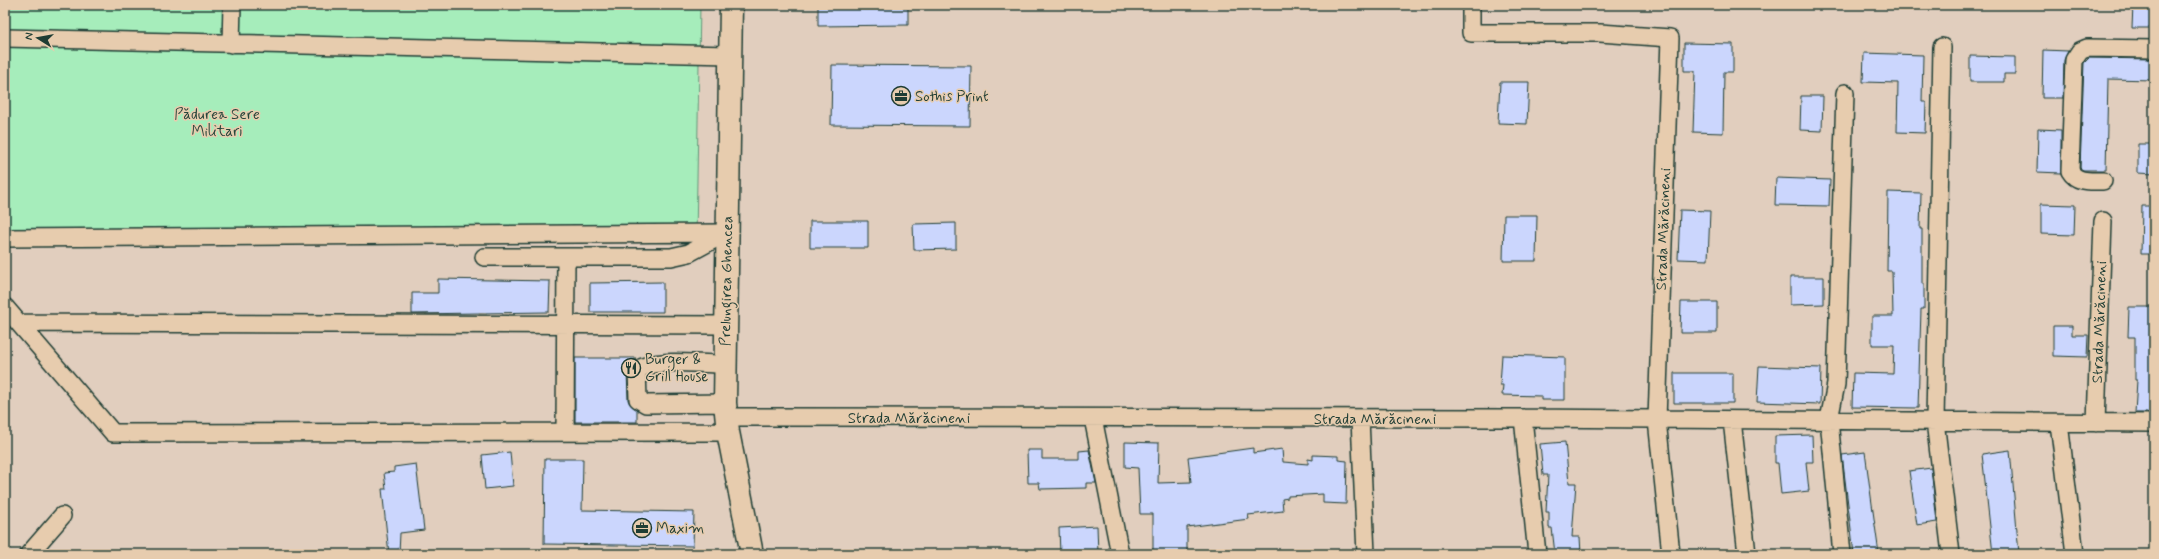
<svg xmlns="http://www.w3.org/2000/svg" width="2159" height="559" font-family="Mynerve,sans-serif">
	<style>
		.green { fill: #a6edbb; stroke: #629578 }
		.building { fill: #cbd6fd; stroke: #1f3d34 }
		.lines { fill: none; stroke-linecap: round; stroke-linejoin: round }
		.minor-casing { stroke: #1f3d34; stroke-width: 20 }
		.major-casing { stroke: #1f3d34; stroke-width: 25 }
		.minor { stroke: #e7ccae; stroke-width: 17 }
		.major { stroke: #e7ccae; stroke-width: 22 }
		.labels { text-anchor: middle; stroke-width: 3; stroke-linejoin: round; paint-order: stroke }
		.poi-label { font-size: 15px; fill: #1f3d34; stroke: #e7ccae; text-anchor: start }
		.park-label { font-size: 15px; fill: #26463b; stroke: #e7ccae }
		.street-label { font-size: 15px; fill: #1f3d34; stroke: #e7ccae }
	</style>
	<rect width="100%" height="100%" fill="#e1cebe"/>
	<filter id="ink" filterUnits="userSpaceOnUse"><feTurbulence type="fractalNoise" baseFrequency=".025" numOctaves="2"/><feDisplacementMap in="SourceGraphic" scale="8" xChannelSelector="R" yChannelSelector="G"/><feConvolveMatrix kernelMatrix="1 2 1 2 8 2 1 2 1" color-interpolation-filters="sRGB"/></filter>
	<g filter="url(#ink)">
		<path class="green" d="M 5,5 L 700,5 L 696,238 L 5,242 Z"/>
		<path class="building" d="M 818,5 L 908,5 L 908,25 L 818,26 Z
			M 2133,5 L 2154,5 L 2154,28 L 2132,28 Z
			M 1684,43 L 1733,44 L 1733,72 L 1724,72 L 1723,133 L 1693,132 L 1695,71 L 1684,71 Z
			M 2043,50 L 2068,51 L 2064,60 L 2063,98 L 2042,98 Z
			M 1864,53 L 1923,55 L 1922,102 L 1926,102 L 1925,133 L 1897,132 L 1898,83 L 1863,82 Z
			M 1970,56 L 2015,57 L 2015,74 L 2004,74 L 2004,82 L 1970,82 Z
			M 2089,58 L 2154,59 L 2154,80 L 2108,79 L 2106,170 L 2083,170 L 2080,168 L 2084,63 Z
			M 832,65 L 971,66 L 970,126 L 831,125 Z
			M 1500,82 L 1529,82 L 1527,124 L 1498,123 Z
			M 1801,96 L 1823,96 L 1822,131 L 1800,130 Z
			M 2038,129 L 2061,130 L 2061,173 L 2037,172 Z
			M 2138,144 L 2154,144 L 2154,174 L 2138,173 Z
			M 1776,178 L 1830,180 L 1829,206 L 1775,205 Z
			M 1888,192 L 1921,193 L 1920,229 L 1922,229 L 1922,283 L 1924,283 L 1924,309 L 1921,309 L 1918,408 L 1852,407 L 1853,373 L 1893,374 L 1894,345 L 1872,345 L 1872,316 L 1893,316 L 1892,271 L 1887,271 Z
			M 2041,204 L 2075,205 L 2074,235 L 2041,234 Z
			M 2142,206 L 2154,206 L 2154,254 L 2141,254 Z
			M 1680,210 L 1710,211 L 1708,260 L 1678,259 Z
			M 1504,215 L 1537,215 L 1536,261 L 1503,261 Z
			M 810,221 L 868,221 L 868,248 L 810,248 Z
			M 956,223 L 956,249 L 914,250 L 913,224 Z
			M 1790,277 L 1824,277 L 1824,304 L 1790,305 Z
			M 438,279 L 550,281 L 549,312 L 412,314 L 412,293 L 438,293 Z
			M 663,282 L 663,312 L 590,312 L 590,283 Z
			M 1681,302 L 1717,302 L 1717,333 L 1680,333 Z
			M 2129,307 L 2154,307 L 2154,413 L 2135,413 L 2137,380 L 2135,380 L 2135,337 L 2128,337 Z
			M 2053,326 L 2072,326 L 2072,335 L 2088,335 L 2087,357 L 2053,356 Z
			M 1502,355 L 1565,357 L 1565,400 L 1541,400 L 1541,396 L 1502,395 L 1503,385 L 1500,385 Z
			M 575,358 L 636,358 L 629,364 L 627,370 L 628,400 L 630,404 L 637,410 L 637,422 L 575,422 Z
			M 1759,366 L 1821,368 L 1820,404 L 1757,402 Z
			M 1674,373 L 1733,373 L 1733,403 L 1674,403 Z
			M 1812,435 L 1813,462 L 1806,462 L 1809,491 L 1781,494 L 1778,463 L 1775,463 L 1775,436 Z
			M 1125,442 L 1159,443 L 1158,483 L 1191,482 L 1188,457 L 1253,448 L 1253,453 L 1282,449 L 1283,462 L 1308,464 L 1308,459 L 1313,460 L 1313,455 L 1338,456 L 1338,460 L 1347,461 L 1346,504 L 1323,503 L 1323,494 L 1288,496 L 1288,498 L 1282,499 L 1283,511 L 1248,515 L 1249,519 L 1187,527 L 1187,554 L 1153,554 L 1153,514 L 1140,514 L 1138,468 L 1125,467 Z
			M 1565,442 L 1569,483 L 1576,483 L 1572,537 L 1580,537 L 1581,554 L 1555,554 L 1552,528 L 1549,528 L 1549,512 L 1546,512 L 1548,475 L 1543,475 L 1540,444 Z
			M 1027,450 L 1042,450 L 1042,459 L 1079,459 L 1079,451 L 1089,450 L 1096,483 L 1086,483 L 1086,488 L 1040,489 L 1039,483 L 1028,483 Z
			M 2010,450 L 2019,554 L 1993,554 L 1982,454 Z
			M 510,452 L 513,486 L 485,489 L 482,455 Z
			M 1865,452 L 1872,504 L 1879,554 L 1854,554 L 1842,455 Z
			M 545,459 L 583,459 L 582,510 L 694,512 L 693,546 L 544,544 Z
			M 416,464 L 424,530 L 400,533 L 399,554 L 389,554 L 382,489 L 386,489 L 384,473 L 394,472 L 394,467 Z
			M 1931,468 L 1937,522 L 1917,525 L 1909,471 Z
			M 1097,526 L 1098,554 L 1060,554 L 1059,528 Z"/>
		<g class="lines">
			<defs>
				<path id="minor" d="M 1471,5 L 1471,33 L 1600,33 L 1670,38 L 1657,420 L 1671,554
					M 5,38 L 729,55
					M 231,44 L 232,5
					M 1942,47 L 1935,421 L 1951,554
					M 2103,181 C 2090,181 2077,183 2070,171 L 2074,60 L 2080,51 L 2087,48 L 2154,49
					M 5,238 L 726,233
					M 484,257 L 671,257 L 689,253 L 724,234
					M 5,307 L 113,433 L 728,432
					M 19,323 L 725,325
					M 725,403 L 646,404 L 638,399 L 637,370 C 657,357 700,365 725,364
					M 726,417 L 1523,418 L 2154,423
					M 1093,418 L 1120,554
					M 1523,418 L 1537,554
					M 1360,419 L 1366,554
					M 1732,420 L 1747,554
					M 2059,423 L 2075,554
					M 2096,423 L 2103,221
					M 565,432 L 566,257
					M 29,554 L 62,516
					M 1842,554 L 1829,420 L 1836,384 L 1845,93"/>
				<path id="major" d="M 731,5 L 725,403 L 728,432 L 752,554"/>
			</defs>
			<use href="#minor" class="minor-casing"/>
			<use href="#major" class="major-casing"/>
			<use href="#minor" class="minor"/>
			<use href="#major" class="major"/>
		</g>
	</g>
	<defs>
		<symbol id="office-ring" viewBox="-11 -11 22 22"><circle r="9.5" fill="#e7ccae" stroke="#1f3d34" stroke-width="1.5"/><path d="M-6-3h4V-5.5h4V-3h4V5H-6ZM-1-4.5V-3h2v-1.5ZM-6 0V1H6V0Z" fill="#1f3d34"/></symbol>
		<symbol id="restaurant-ring" viewBox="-11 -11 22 22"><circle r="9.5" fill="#e7ccae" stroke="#1f3d34" stroke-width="1.5"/><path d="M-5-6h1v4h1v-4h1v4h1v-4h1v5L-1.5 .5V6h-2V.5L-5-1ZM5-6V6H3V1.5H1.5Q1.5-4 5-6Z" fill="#1f3d34"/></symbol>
	</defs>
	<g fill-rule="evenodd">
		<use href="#office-ring" x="890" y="85" width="22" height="22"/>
		<use href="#restaurant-ring" x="620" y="357" width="22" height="22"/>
		<use href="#office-ring" x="631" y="517" width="22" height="22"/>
	</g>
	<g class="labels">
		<g class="poi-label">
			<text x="915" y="101">Sothis Print</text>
			<text x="645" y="364">Burger &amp;<tspan x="645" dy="17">Grill House</tspan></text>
			<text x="656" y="533">Maxim</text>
		</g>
		<g class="park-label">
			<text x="217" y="119">Pădurea Sere<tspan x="217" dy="17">Militari</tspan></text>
		</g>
		<g class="street-label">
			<text transform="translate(1663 229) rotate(-88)" y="5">Strada Mărăcineni</text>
			<text transform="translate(726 281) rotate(-89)" y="5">Prelungirea Ghencea</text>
			<text transform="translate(2099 322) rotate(-88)" y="5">Strada Mărăcineni</text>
			<text x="909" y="423">Strada Mărăcineni</text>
			<text x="1375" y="424">Strada Mărăcineni</text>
		</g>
	</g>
	<rect width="2159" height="559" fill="none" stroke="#e7ccae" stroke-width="20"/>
	<rect x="10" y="10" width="2139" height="539" fill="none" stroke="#1f3d34" stroke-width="1.5" filter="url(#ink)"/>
	<g transform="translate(38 38) rotate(281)" stroke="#e7ccae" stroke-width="3" paint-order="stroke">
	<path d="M0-3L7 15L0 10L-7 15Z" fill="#1f3d34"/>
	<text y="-6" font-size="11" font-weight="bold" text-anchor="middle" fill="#1f3d34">N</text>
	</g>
</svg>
